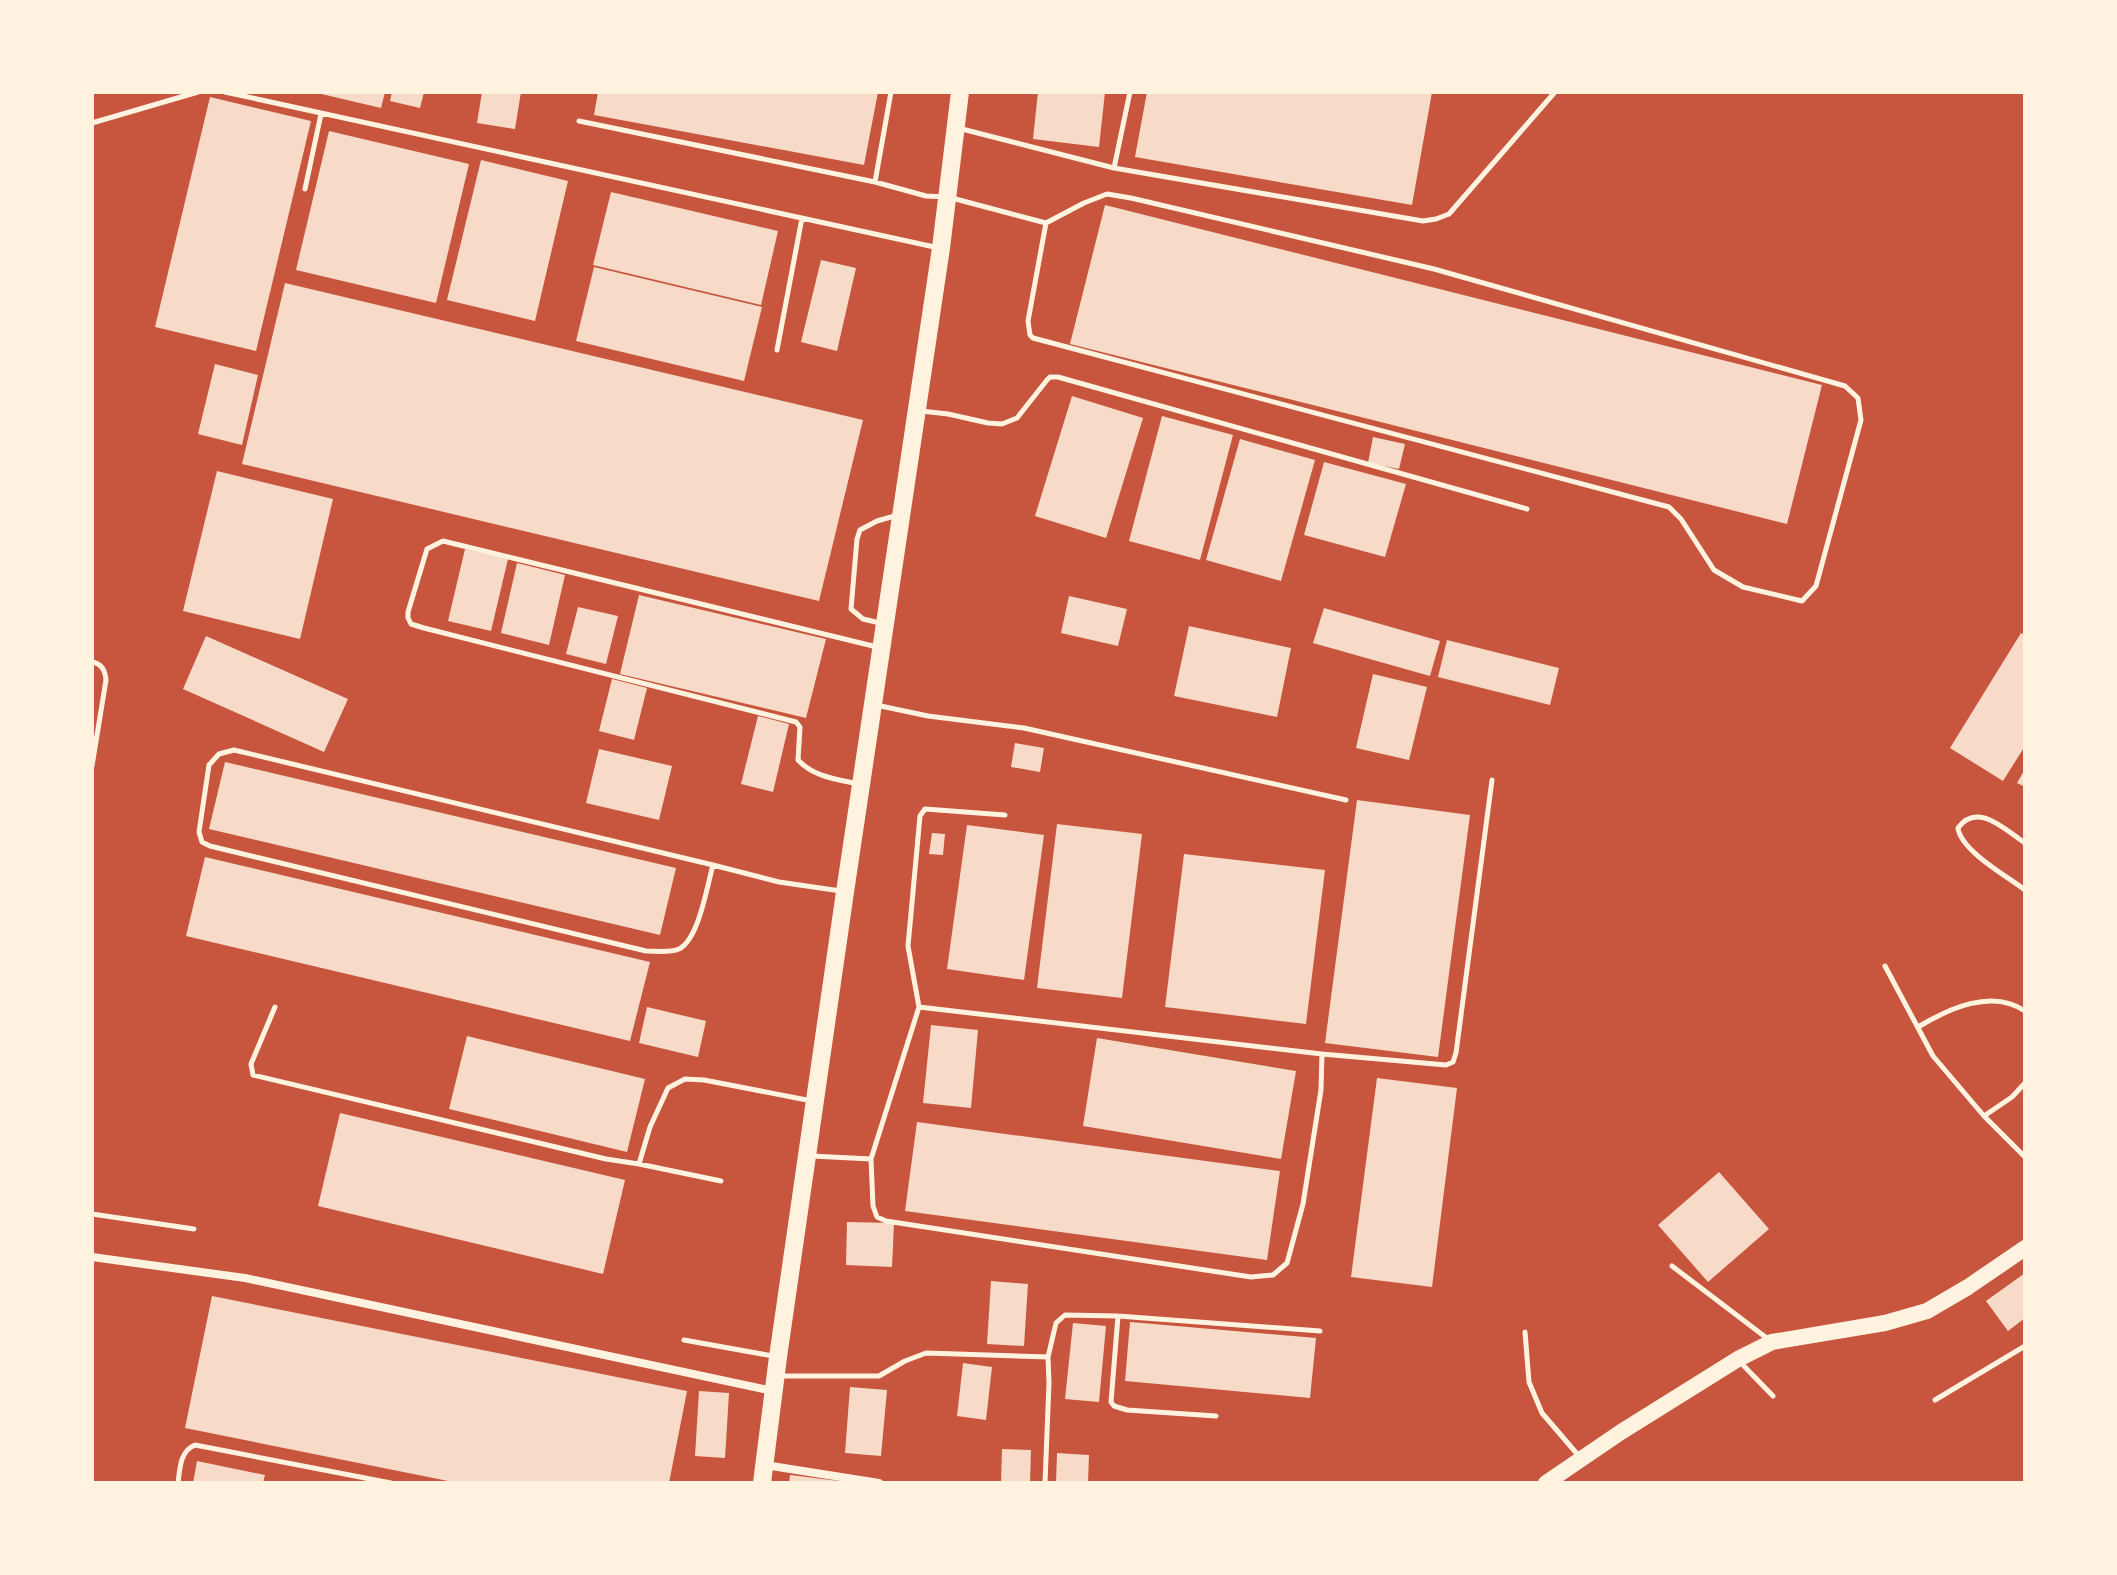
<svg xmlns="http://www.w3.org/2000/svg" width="2117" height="1575" font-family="'Exo 2',sans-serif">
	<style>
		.building { fill: #f7dbc8 }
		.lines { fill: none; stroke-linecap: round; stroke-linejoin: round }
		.service { stroke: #fff3e0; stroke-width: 5 }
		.minor { stroke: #fff3e0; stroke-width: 8 }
		.primary { stroke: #fff3e0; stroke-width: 16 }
		.trunk { stroke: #fff3e0; stroke-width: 18 }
	</style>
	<rect width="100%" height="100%" fill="#c8553d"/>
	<path class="building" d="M 313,92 L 385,92 L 381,108 Z
		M 392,92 L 424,92 L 420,108 L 390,101 Z
		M 482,92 L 521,92 L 515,129 L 477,123 Z
		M 598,92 L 878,92 L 864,165 L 594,115 Z
		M 1038,92 L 1105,92 L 1099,147 L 1033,139 Z
		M 1147,92 L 1432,92 L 1412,205 L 1135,157 Z
		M 210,97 L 311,121 L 256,351 L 155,327 Z
		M 329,131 L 469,164 L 436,303 L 296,270 Z
		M 481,160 L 568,181 L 535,321 L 447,300 Z
		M 611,192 L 778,231 L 761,305 L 593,265 Z
		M 1105,205 L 1822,385 L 1787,524 L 1070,344 Z
		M 821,260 L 856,268 L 837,351 L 801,342 Z
		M 594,267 L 762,307 L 744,381 L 576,341 Z
		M 285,283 L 863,420 L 819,601 L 242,464 Z
		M 215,364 L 258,375 L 242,445 L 198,434 Z
		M 1072,396 L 1143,418 L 1106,538 L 1035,516 Z
		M 1162,416 L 1233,435 L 1200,560 L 1129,541 Z
		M 1373,437 L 1405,444 L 1399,469 L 1368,463 Z
		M 1240,439 L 1315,460 L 1281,581 L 1206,560 Z
		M 1324,462 L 1406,484 L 1385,557 L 1304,535 Z
		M 217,471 L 333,499 L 300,639 L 183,611 Z
		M 465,549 L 508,559 L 491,631 L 448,621 Z
		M 517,563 L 565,575 L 549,645 L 501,633 Z
		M 639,595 L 826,639 L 806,718 L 620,674 Z
		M 1069,596 L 1127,609 L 1118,646 L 1061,633 Z
		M 578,607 L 618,616 L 606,664 L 566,654 Z
		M 1324,608 L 1440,641 L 1430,676 L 1313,643 Z
		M 1189,626 L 1291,648 L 1277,717 L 1174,696 Z
		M 2021,633 L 2025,635 L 2025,746 L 2003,781 L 1950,748 Z
		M 206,636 L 348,699 L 324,752 L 183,689 Z
		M 1447,640 L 1559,668 L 1550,705 L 1438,677 Z
		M 1373,674 L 1427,687 L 1409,760 L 1356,748 Z
		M 612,679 L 647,688 L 634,740 L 599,731 Z
		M 758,716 L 789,724 L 773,792 L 741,784 Z
		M 1015,743 L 1044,748 L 1040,772 L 1011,767 Z
		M 599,749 L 672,766 L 659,820 L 586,803 Z
		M 225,762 L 676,868 L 660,935 L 209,829 Z
		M 2025,769 L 2025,787 L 2017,783 Z
		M 1357,800 L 1470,815 L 1438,1057 L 1325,1043 Z
		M 1057,824 L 1142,834 L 1122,998 L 1037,988 Z
		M 967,825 L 1044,835 L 1024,980 L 947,969 Z
		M 932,833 L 945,834 L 943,855 L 929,854 Z
		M 1184,854 L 1325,870 L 1306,1024 L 1165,1007 Z
		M 205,857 L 650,962 L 630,1041 L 186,936 Z
		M 647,1007 L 706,1021 L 698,1057 L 639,1043 Z
		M 931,1025 L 978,1030 L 971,1108 L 923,1103 Z
		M 467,1036 L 645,1079 L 627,1152 L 449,1109 Z
		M 1097,1038 L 1296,1071 L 1281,1159 L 1083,1126 Z
		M 1377,1078 L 1457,1088 L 1432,1287 L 1351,1277 Z
		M 340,1113 L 625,1180 L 603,1274 L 318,1206 Z
		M 917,1122 L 1280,1171 L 1267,1260 L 905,1211 Z
		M 1719,1172 L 1769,1229 L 1708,1282 L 1658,1225 Z
		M 847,1222 L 894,1223 L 892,1267 L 846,1265 Z
		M 2025,1273 L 2025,1318 L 2008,1331 L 1986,1301 Z
		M 991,1281 L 1028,1284 L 1024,1346 L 987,1344 Z
		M 212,1296 L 687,1391 L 669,1483 L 458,1483 L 185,1428 Z
		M 1130,1322 L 1316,1338 L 1310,1398 L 1125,1381 Z
		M 1073,1323 L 1106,1326 L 1099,1402 L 1065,1399 Z
		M 963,1363 L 992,1367 L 986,1420 L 957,1416 Z
		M 850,1387 L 887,1390 L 881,1456 L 845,1453 Z
		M 699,1391 L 729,1393 L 725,1458 L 695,1456 Z
		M 1002,1449 L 1031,1450 L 1030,1483 L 1001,1483 Z
		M 1057,1453 L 1089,1455 L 1088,1483 L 1056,1483 Z
		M 197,1461 L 265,1475 L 263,1483 L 193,1483 Z
		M 790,1475 L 839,1481 L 839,1483 L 789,1483 Z"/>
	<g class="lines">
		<path class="service" d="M 225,92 L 939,248
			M 579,121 L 875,182 L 926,196 L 948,197 L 1046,223 L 1084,203 L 1107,194 L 1131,198 L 1434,269 L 1845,386 L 1858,398 L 1861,420 L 1816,586 L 1802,601 L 1743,587 L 1714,570 L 1681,519 L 1669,507 L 1033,338 L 1030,335 L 1028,321 L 1046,223
			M 92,123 L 198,92
			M 958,128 L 1114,168 L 1423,221 L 1436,219 L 1449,214 L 1555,92
			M 1114,168 L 1130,92
			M 875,182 L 891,92
			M 305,189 L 321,114
			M 777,350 L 802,218
			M 921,411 L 948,414 L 988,423 L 1002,424 L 1017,418 L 1047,380 L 1050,377 L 1058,377 L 1527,509
			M 880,623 L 863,619 L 851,609 L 857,539 L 860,530 L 877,521 L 898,515
			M 92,662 C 102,664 105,670 106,680 L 92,766
			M 876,705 L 928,716 L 1024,728 L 1346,800
			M 234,750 L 713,865 C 707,886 699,939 679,949 C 669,953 657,951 646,951 L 210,846 L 202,842 L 199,832 L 209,765 L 219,754 Z
			M 858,784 C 836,779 814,777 798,760 L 800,727 L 796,722 L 424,628 L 411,624 L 408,618 L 408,612 L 427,549 L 443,541 L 877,647
			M 1005,815 L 925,809 L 920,816 L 908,946 L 919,1007 L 871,1159 L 873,1206 L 877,1217 L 886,1221 L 1251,1277 L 1273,1275 L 1287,1263 L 1303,1204 L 1321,1090 L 1322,1054
			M 2025,843 C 2005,830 1977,801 1958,828 C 1961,851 2007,876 2025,890
			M 713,865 L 779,882 L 841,891
			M 1885,966 L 1933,1056 L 1984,1116 L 2025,1157
			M 275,1007 L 251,1064 L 253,1075 L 606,1159 L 639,1164 L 650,1127 L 668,1088 L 685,1079 L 704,1080 L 812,1101
			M 919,1007 L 1322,1054 L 1446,1065 L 1453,1062 L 1456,1053 L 1492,780
			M 1918,1027 C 1948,1009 1992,988 2025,1011
			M 1984,1116 L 2012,1097 L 2025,1083
			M 812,1156 L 871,1159
			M 639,1164 L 721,1181
			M 92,1214 L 194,1229
			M 1672,1266 L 1768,1339
			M 1118,1316 L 1111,1402 L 1114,1406 L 1127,1410 L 1216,1416
			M 1525,1332 L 1529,1382 L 1542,1413 L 1578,1455
			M 684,1340 L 773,1356
			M 1741,1363 L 1773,1396
			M 782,1376 L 879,1376 L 905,1361 L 926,1353 L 1048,1357 L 1056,1323 L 1065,1315 L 1118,1316 L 1320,1331
			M 1935,1400 L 2025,1346
			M 178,1483 C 180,1468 180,1451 195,1445 L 391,1483
			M 1045,1483 L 1049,1383 L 1048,1357"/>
		<path class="minor" d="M 92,1257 L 245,1278 L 773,1391
			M 765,1465 L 879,1483"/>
		<path class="primary" d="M 1546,1483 L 1621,1432 L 1738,1359 L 1772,1342 L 1885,1323 L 1927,1311 L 1968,1287 L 2025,1248"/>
		<path class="trunk" d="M 762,1483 L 778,1357 L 845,892 L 941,248 L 960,92"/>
	</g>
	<rect width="2117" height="1575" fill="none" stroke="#fff3e0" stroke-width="188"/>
</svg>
